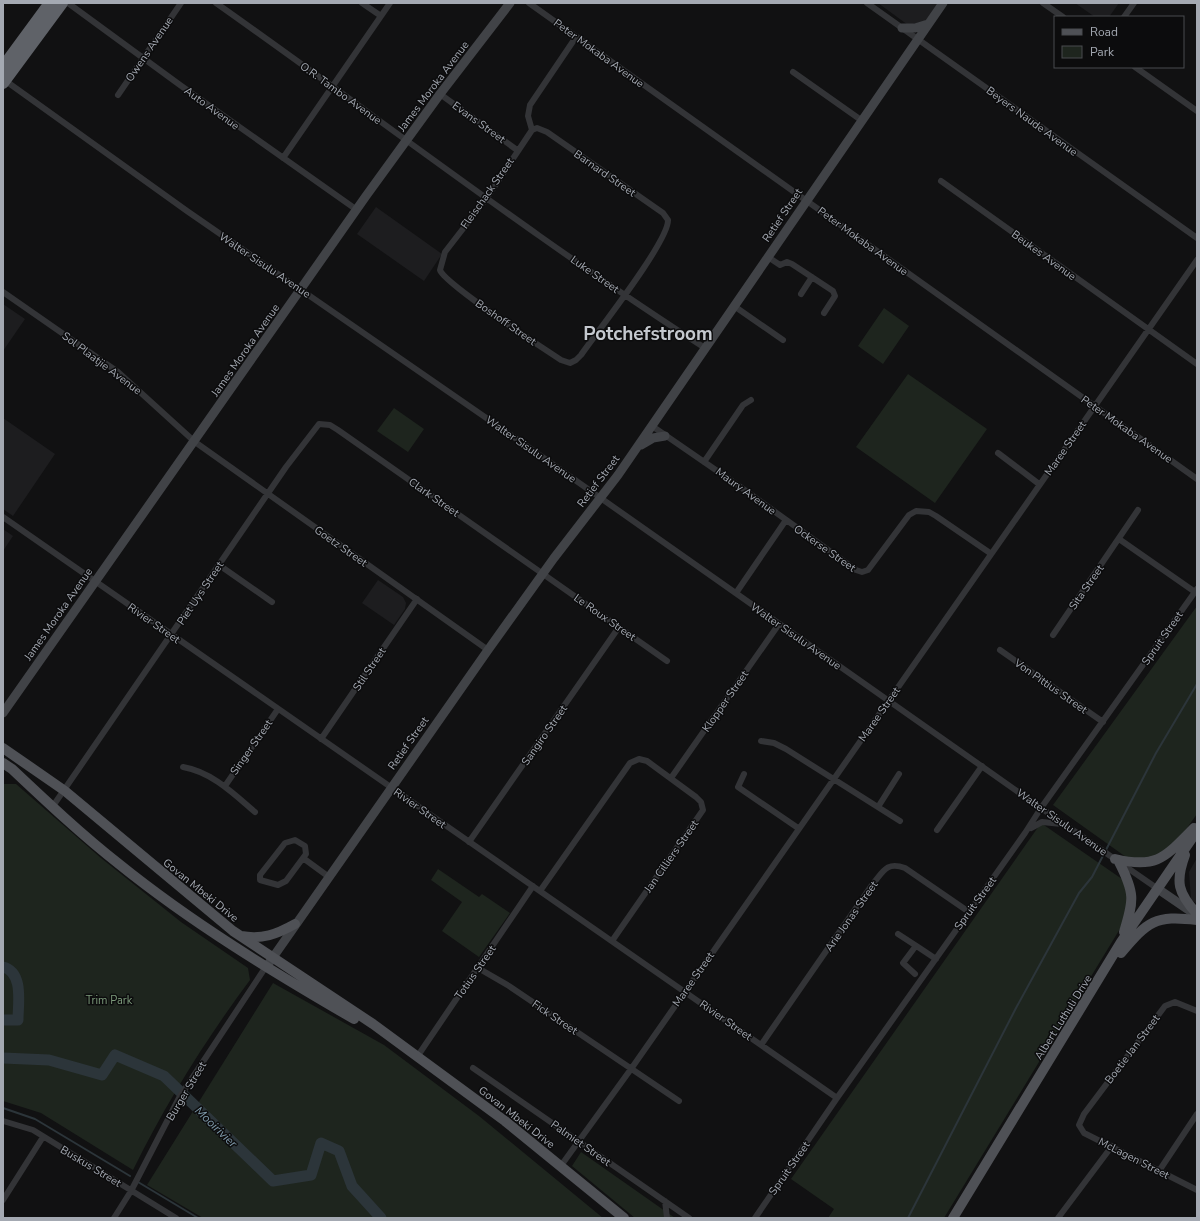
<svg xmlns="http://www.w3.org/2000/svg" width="1200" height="1221" font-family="'Nunito Sans',sans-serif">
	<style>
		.built { fill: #1d1d1f }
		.green { fill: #1e251e }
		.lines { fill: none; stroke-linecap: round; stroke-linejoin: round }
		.stream { stroke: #2c353a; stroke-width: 2 }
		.river { stroke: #2c353a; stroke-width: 11 }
		.street { stroke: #333437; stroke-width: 6 }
		.secondary { stroke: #414347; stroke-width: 9 }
		.primary { stroke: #4f5156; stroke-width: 10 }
		.highway { stroke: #5f6268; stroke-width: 12 }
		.labels { text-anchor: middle; stroke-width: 3; stroke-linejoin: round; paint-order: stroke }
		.street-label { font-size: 11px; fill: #a4a9b2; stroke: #0c0c0d }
		.park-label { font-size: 11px; fill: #7d9b7c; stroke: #0c0c0d }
		.water-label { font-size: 12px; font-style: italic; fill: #7e99aa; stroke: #0c0c0d }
		.town-label { font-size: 19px; font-weight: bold; fill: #c4c8ce; stroke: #0c0c0d }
	</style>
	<rect width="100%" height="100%" fill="#111112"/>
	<path class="built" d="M 878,3 L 939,3 L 926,21 L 908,25 Z
		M 1075,3 L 1119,3 L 1109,17 L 1095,17 Z
		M 376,207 L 442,254 L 424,281 L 357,234 Z
		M 3,304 L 25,319 L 3,351 Z
		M 3,418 L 55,454 L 13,516 L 3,509 Z
		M 3,529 L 13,536 L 3,551 Z
		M 378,580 L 403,597 L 406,603 L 405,609 L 394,625 L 362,603 Z
		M 1197,858 L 1197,904 L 1191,900 L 1189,872 Z"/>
	<path class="green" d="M 884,308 L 909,326 L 883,364 L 858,346 Z
		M 908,374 L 987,429 L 935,503 L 856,447 Z
		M 394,408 L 424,429 L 408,452 L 377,431 Z
		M 1197,606 L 1197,814 L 1169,853 L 1133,862 L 1053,805 Z
		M 3,784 L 16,784 L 101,858 L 181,922 L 248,968 L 250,980 C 206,1039 166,1103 133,1170 L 41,1113 L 3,1101 Z
		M 1041,823 L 1122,879 L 1128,889 L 1126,919 L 944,1218 L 828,1218 L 834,1209 L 791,1179 Z
		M 438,869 L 479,897 L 482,894 L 510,913 L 479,957 L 442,931 L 462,902 L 431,880 Z
		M 273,983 L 384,1045 L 479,1116 L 603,1218 L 203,1218 L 147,1185 Z
		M 581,1152 L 675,1218 L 635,1218 L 572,1166 Z"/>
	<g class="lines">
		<path class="stream" d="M 3,1108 L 35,1119 L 130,1176
			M 138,1182 L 198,1218
			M 908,1218 L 1016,1008 L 1079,893 L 1092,877 L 1156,753 L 1197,684"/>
		<path class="river" d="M 3,967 C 24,972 18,1004 18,1020 L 3,1020
			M 3,1058 L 49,1060 L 102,1075 L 115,1055 L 164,1076 L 273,1181 L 311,1175 L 321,1143 L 339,1151 L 352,1186 L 381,1218"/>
		<path class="street" d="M 68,3 L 180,85 L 357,210
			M 216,3 C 379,118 537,240 705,348
			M 362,3 L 381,16
			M 529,3 L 1197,479
			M 867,3 L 1197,238
			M 1043,3 L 1063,17
			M 1124,17 L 1134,3
			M 1135,67 L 1197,111
			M 793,72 L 861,120
			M 3,79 L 187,211 L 531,449 L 1041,808 L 1158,889
			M 440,94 L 517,150
			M 118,95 L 181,3
			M 537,128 L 547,132 L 663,213 L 668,220 C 669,241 597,332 581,355 L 576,360 L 570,363 L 561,360 C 544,349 444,283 440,270 L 445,252 L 486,199 L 532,130 Z
			M 532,130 L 528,116 L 530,105 L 576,37
			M 283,158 L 390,3
			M 941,181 L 1197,364
			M 768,257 L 780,265 L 787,262 L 792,264 L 833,291 L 835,296 L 824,313
			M 3,292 L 118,372 L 195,442 L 488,650
			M 801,294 L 812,277
			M 734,306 L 783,340
			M 652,426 L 739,486 L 856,570 L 862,572 L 868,570 L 909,515 L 916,511 L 929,512 L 936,516 L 990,553
			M 998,453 L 1039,484
			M 704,462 L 743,405 L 751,400
			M 3,517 L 837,1098
			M 1119,539 L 1195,592
			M 219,565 L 272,602
			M 736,593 L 786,520
			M 1053,635 L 1138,510
			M 1000,650 L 1103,722
			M 321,739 L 417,599
			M 761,741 L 774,743 L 786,749 L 900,821
			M 183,767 C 212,772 234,794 255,812
			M 744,774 L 738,787 L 798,828
			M 671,778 L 779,624
			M 225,786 L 278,709
			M 53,806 L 286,467 L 319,424 L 330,425 L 338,430 L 667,661
			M 878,807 L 899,774
			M 1031,828 L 1042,822 L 1062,824
			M 937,830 L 982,766
			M 295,840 L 305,846 L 306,854 L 286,881 L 278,885 L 260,880 L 260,875 L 285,843 Z
			M 469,842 L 619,627
			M 303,858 L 329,877
			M 540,891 L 630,763 L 639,759 L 647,761 L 696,797 L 701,802 L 703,810 L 612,941
			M 898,934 L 918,947
			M 478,968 L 509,986 L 679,1101
			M 915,974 L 903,963 L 915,947 L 918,947 L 936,959
			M 1197,1011 L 1175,1002 L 1165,1006 L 1084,1114 L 1079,1125 L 1084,1133 L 1197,1190
			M 761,1045 L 872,885 C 883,872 886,861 905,868 L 969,912
			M 417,1057 L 533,886
			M 473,1068 L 689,1218
			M 3,1121 L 33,1130 L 176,1218
			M 560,1167 L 631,1069 L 1197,260
			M 1159,1171 L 1197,1114
			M 3,1200 L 43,1137
			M 665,1201 L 667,1218
			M 114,1218 L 131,1191 L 179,1098 L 265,968
			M 755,1218 L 837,1098 L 1025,833 L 1041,808 L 1197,589
			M 1058,1218 L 1112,1146"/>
		<path class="secondary" d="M 902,28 L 915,28 L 928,24
			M 641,445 L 653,438 L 665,436
			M 3,713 L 366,196 L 440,94 L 510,3
			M 1158,889 L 1196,915
			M 269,963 L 488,650 L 554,558 L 618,475 L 943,3"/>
		<path class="primary" d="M 3,748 L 65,791 L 233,931 L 373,1024 L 505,1121 L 624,1218
			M 3,763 L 12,769 C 47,802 82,835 119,864 C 192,923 273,972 354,1019
			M 1185,855 C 1175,882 1178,893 1197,914
			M 1115,859 C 1158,869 1165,857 1194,828
			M 1119,862 C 1135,893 1134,900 1124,932
			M 241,936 C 262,940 277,934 295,924
			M 1121,953 C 1148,921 1155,915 1197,920
			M 953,1218 L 1121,942 L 1197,831"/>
		<path class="highway" d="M 3,67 L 50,3
			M 3,83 L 62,3"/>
	</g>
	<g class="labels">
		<g class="street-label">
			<text transform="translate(149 49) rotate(-56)" y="4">Owens Avenue</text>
			<text transform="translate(599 53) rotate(36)" y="4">Peter Mokaba Avenue</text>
			<text transform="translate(433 86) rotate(-53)" y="4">James Moroka Avenue</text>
			<text transform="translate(341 93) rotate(36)" y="4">O.R. Tambo Avenue</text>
			<text transform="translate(212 108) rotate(36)" y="4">Auto Avenue</text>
			<text transform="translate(1032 121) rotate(36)" y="4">Beyers Naude Avenue</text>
			<text transform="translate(479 122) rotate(36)" y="4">Evans Street</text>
			<text transform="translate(605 173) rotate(35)" y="4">Barnard Street</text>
			<text transform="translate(487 193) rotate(-55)" y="4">Fleischack Street</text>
			<text transform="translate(782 215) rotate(-56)" y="4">Retief Street</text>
			<text transform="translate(863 241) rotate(36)" y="4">Peter Mokaba Avenue</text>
			<text transform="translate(1044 255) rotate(36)" y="4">Beukes Avenue</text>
			<text transform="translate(265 265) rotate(34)" y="4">Walter Sisulu Avenue</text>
			<text transform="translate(595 274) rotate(35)" y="4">Luke Street</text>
			<text transform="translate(506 322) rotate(35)" y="4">Boshoff Street</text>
			<text transform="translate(245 350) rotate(-55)" y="4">James Moroka Avenue</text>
			<text transform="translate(102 363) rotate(37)" y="4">Sol Plaatjie Avenue</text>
			<text transform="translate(1127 429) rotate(35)" y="4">Peter Mokaba Avenue</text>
			<text transform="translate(1065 448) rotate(-55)" y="4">Maree Street</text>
			<text transform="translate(531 449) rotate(35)" y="4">Walter Sisulu Avenue</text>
			<text transform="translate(598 481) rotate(-53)" y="4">Retief Street</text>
			<text transform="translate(746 491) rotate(36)" y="4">Maury Avenue</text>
			<text transform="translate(434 497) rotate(35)" y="4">Clark Street</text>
			<text transform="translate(341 546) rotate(35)" y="4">Goetz Street</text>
			<text transform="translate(825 548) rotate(35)" y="4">Ockerse Street</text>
			<text transform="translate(1086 587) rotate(-55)" y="4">Sita Street</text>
			<text transform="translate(200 593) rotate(-56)" y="4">Piet Uys Street</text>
			<text transform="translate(58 614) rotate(-55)" y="4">James Moroka Avenue</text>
			<text transform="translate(605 617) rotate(35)" y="4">Le Roux Street</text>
			<text transform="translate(154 623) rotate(35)" y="4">Rivier Street</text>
			<text transform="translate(796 636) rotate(35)" y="4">Walter Sisulu Avenue</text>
			<text transform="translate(1162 638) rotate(-55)" y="4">Spruit Street</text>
			<text transform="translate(369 669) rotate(-56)" y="4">Stil Street</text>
			<text transform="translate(1051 686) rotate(35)" y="4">Von Pittius Street</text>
			<text transform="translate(725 701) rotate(-55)" y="4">Klopper Street</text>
			<text transform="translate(879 714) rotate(-55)" y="4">Maree Street</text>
			<text transform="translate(544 735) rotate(-55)" y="4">Sangiro Street</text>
			<text transform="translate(408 743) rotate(-55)" y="4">Retief Street</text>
			<text transform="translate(251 747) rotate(-55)" y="4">Singer Street</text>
			<text transform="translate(420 808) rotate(35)" y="4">Rivier Street</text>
			<text transform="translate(1062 822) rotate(35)" y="4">Walter Sisulu Avenue</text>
			<text transform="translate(671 856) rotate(-55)" y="4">Jan Cilliers Street</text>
			<text transform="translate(201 890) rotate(39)" y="4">Govan Mbeki Drive</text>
			<text transform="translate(975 903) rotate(-54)" y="4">Spruit Street</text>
			<text transform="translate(851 916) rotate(-55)" y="4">Arie Jonas Street</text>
			<text transform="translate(475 972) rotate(-55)" y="4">Totius Street</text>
			<text transform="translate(693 979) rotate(-55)" y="4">Maree Street</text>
			<text transform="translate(555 1017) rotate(34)" y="4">Fick Street</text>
			<text transform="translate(1063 1017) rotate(-58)" y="4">Albert Luthuli Drive</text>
			<text transform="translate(726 1020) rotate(35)" y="4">Rivier Street</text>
			<text transform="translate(1132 1049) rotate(-53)" y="4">Boetie Jan Street</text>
			<text transform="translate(186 1091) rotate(-59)" y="4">Burger Street</text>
			<text transform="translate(517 1117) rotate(38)" y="4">Govan Mbeki Drive</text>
			<text transform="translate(581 1143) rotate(35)" y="4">Palmiet Street</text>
			<text transform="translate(1134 1158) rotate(27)" y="4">McLagen Street</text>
			<text transform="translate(91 1166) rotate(31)" y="4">Buskus Street</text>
			<text transform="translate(789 1168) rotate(-55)" y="4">Spruit Street</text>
		</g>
		<g class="park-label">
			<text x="109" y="1004">Trim Park</text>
		</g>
		<g class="water-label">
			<text transform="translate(216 1127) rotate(44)" y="4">Mooirivier</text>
		</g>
		<g class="town-label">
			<text x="648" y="340">Potchefstroom</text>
		</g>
	</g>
	<rect width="1200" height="1221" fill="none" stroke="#a4a9b2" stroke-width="8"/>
	<rect x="1054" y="16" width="130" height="52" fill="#0c0c0d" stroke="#494b4f"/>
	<rect x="1062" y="29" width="20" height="6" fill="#4f5156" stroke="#494b4f"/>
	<text x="1090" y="36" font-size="12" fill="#a4a9b2">Road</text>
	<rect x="1062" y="46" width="20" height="12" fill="#1e251e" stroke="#494b4f"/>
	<text x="1090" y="56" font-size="12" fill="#a4a9b2">Park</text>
</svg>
